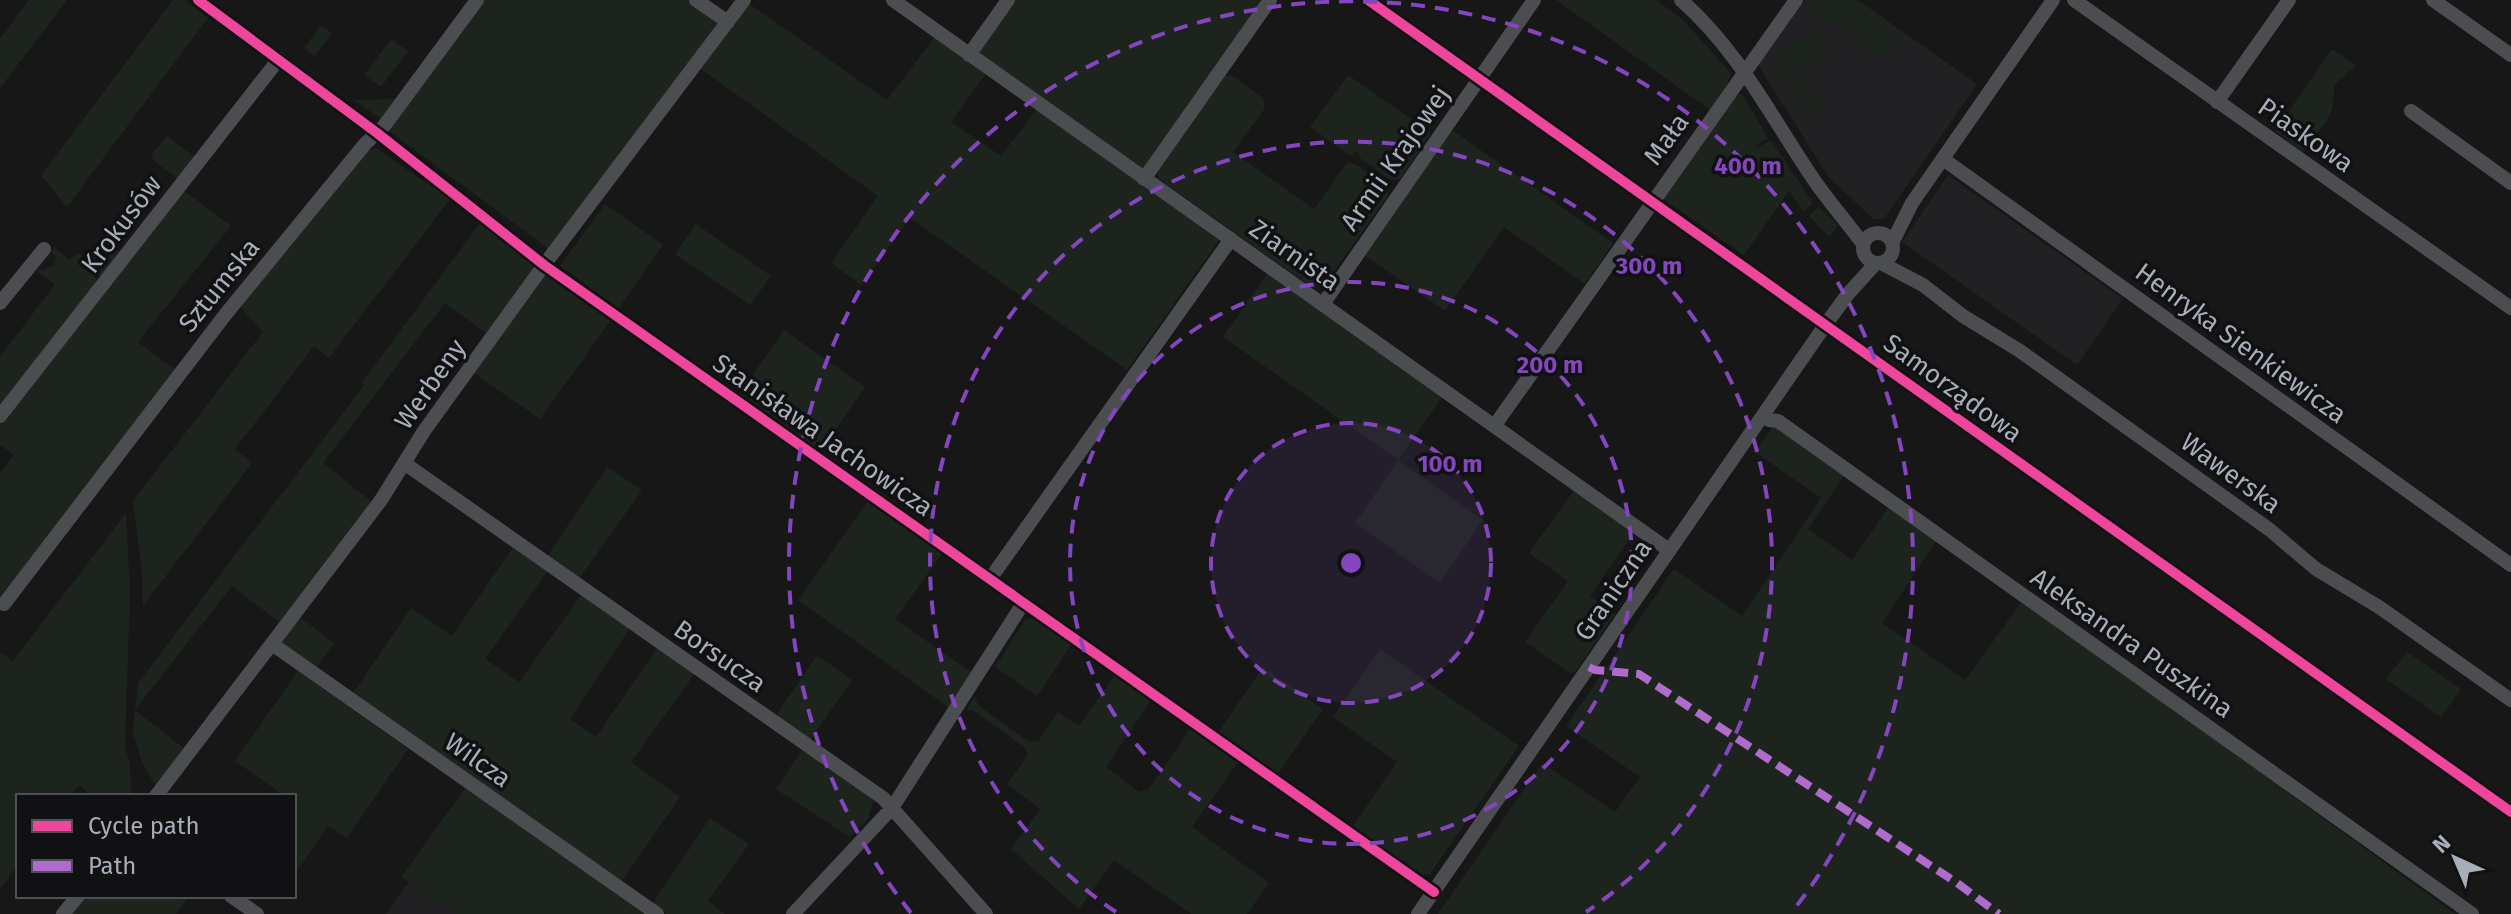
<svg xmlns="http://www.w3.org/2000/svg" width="2511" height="914" font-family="'Fira Sans',sans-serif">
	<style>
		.built { fill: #212123 }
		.green { fill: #1d241e }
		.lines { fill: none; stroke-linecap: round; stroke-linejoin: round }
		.minor { stroke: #4b4d50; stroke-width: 14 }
		.quiet { stroke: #b06ccc; stroke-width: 8; stroke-dasharray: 16 8; stroke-linecap: butt }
		.cycleway-casing { stroke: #111113; stroke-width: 15 }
		.cycleway { stroke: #ed469a; stroke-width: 10 }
		.ring { fill: none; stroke: #8446be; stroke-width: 4; stroke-dasharray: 14 10 }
		.labels { text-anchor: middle; stroke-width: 7; stroke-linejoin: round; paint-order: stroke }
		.street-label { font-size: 26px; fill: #a8aeb9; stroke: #111113 }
		.centre { fill: #8446be; stroke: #111113; stroke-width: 4 }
		.ring-label { font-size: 24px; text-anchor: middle; font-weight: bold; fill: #8446be; stroke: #111113; stroke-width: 7; stroke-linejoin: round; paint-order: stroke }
	</style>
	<rect width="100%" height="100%" fill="#171717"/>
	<path class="built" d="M 1805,0 L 1858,0 L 1977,84 L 1884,219 L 1873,219 L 1828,176 L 1758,65 Z
		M 1948,175 L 2123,299 L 2077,365 L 1902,242 Z
		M 409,882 L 454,914 L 386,914 Z"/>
	<path class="green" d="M 29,0 L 67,0 L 0,88 L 0,39 Z
		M 173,0 L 185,0 L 208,18 L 67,207 L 41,175 Z
		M 483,0 L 687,0 L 720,23 L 549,249 L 388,130 Z
		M 1014,0 L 1265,0 L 1142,173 L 975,55 Z
		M 1556,0 L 1656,0 L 1682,19 L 1730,72 L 1728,84 L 1710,110 Z
		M 1805,0 L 1858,0 L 1903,33 L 1882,61 L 1803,3 Z
		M 748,3 L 887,100 L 936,35 L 987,72 L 951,122 L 1001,156 L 1038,107 L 1222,236 L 1127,370 L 910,218 L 861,285 L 831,263 L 878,196 L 698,67 Z
		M 321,25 L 332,33 L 315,56 L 304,48 Z
		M 1818,27 L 1833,50 L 1786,80 L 1771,57 Z
		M 391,39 L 408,51 L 381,87 L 364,75 Z
		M 2332,49 L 2356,66 L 2335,84 L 2332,109 L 2327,120 L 2303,152 L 2275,131 Z
		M 1231,75 L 1263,98 L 1265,108 L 1233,152 L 1314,209 L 1347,163 L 1355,164 L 1387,186 L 1388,196 L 1322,287 L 1313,288 L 1159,179 L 1157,170 L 1225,76 Z
		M 1348,75 L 1431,133 L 1400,179 L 1390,180 L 1360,158 L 1357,150 L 1351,156 L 1310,127 Z
		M 1805,76 L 1824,109 L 1807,120 L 1787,87 Z
		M 1742,93 L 1768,138 L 1756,145 L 1757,148 L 1771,140 L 1813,203 L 1803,211 L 1789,191 L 1744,255 L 1660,197 L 1729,100 Z
		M 395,99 L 381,119 L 354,100 Z
		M 1452,130 L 1613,243 L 1585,284 L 1504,227 L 1445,311 L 1364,255 Z
		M 167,136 L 196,158 L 183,177 L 177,178 L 153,160 L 152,154 Z
		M 376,148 L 450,199 L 329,358 L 314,346 L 235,449 L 252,463 L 143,606 L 142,573 L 133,501 L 263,332 L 239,306 L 363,153 Z
		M 183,190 L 231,226 L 138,342 L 176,370 L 6,596 L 0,610 L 0,474 L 14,455 L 0,445 L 0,425 Z
		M 605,204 L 663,245 L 619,308 L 560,266 Z
		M 1818,207 L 1838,225 L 1829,237 L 1809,216 Z
		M 481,222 L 536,264 L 486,333 L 445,303 L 323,463 L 371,501 L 279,622 L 232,586 L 135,710 L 185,749 L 156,787 L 142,762 L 133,732 L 138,683 L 365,384 L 362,382 Z
		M 696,224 L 771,276 L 750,305 L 675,254 Z
		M 53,247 L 69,259 L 79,253 L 89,264 L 99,286 L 0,412 L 0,357 L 55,284 L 33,268 L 43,270 L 53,266 L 56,258 L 51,251 Z
		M 106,247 L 125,253 L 104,281 L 94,267 L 90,253 L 93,248 Z
		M 1270,270 L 1445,393 L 1398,460 L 1483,520 L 1440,583 L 1355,523 L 1398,460 L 1223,337 Z
		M 543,271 L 611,320 L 540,419 L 472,372 Z
		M 784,330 L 865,387 L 821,451 L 740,393 Z
		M 1776,422 L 1846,473 L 1808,529 L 1852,560 L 1891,504 L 1938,538 L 1882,623 L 1965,680 L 2023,600 L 2455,914 L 1438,914 L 1542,763 L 1615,812 L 1640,777 L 1566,726 L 1674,569 L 1742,616 L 1821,498 L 1755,452 Z
		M 607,467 L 642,490 L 578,580 L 546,558 Z
		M 1577,486 L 1637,528 L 1590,596 L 1615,614 L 1575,672 L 1570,673 L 1525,642 L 1568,581 L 1529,553 Z
		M 868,501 L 942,554 L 895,619 L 971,672 L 948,707 L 798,600 Z
		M 126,513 L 130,590 L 125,748 L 129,759 L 132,796 L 92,796 L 79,785 L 70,796 L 18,796 L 18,865 L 0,889 L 0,652 L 13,661 Z
		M 514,546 L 549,569 L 485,659 L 519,682 L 582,594 L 630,628 L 570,719 L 596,737 L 658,647 L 696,672 L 631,762 L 680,797 L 621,882 L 352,695 L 411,608 L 452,636 Z
		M 300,617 L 334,643 L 315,670 L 278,645 Z
		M 1035,618 L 1072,644 L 1037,696 L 995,667 L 1025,620 Z
		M 1380,649 L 1519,746 L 1430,874 L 1417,876 L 1351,829 L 1397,762 L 1333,717 Z
		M 2407,652 L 2461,689 L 2441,717 L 2386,679 Z
		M 817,655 L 852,680 L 810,740 L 777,717 L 777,714 Z
		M 1263,667 L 1323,709 L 1276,776 L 1217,734 Z
		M 298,671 L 408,749 L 347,838 L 328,826 L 294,875 L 294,796 L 285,796 L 235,761 Z
		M 1115,675 L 1151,700 L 1106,767 L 1139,792 L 1148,790 L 1191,728 L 1238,762 L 1192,827 L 1269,883 L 1247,914 L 1191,914 L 1114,860 L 1079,909 L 1011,849 L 1040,809 L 1007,784 L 1028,755 L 1024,747 L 974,711 L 966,710 L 975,697 L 978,705 L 1028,741 L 1038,741 L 1058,712 L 1079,726 Z
		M 803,748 L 864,790 L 873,801 L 868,819 L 850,837 L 776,789 Z
		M 466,787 L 644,914 L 454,914 L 401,877 Z
		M 710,818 L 749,844 L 708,901 L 725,914 L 666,914 L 652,904 Z
		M 84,896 L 189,896 L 176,914 L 70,914 Z"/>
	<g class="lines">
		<path class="minor" d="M 198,0 L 377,133 L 544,265 L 1434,892
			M 696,0 L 728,22
			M 893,0 L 1669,550
			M 1368,0 L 2511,812
			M 1681,0 C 1739,51 1771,117 1814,180 C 1829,202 1847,222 1863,244
			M 2074,0 L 2511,308
			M 2433,0 L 2511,55
			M 969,55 L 1008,0
			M 2217,102 L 2289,0
			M 2411,111 L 2511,183
			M 1943,159 L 2511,565
			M 1144,179 L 1270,0
			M1863 248a15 15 0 1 1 30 0a15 15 0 1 1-30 0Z
			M 1892,243 L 1912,203 L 2053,0
			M 1881,263 L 1923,285 L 1963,316 L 2020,351 L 2270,530 L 2316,569 L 2379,607 L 2511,700
			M 0,303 L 44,249
			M 1323,304 L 1534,0
			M 0,416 L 279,59
			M 1763,416 L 1769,420 L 1778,421 L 2472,914
			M 1495,425 L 1796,0
			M 404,463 L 883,798 L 986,914
			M 990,579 L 1231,239
			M 4,604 L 225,315 L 365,144 L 384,126 L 477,0
			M 272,644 L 657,914
			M 156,796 L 381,500 L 424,431 L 544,265 L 744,0
			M 231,896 L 257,914
			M 63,914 L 78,896
			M 793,914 L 892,808 L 1024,602
			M 1418,914 L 1826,324 L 1848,294 L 1876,263"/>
		<path class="quiet" d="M 1589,667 L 1595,670 L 1639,674 L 1957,883 L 1999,914"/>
		<defs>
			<path id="cycleway" d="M 198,0 L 377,133 L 544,265 L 1434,892
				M 1368,0 L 2511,812"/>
		</defs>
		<use href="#cycleway" class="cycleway-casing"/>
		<use href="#cycleway" class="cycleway"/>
	</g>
	<circle cx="1351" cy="563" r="140" fill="#8446be" fill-opacity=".12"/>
	<g class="ring">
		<circle cx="1351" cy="563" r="140"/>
		<circle cx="1351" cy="563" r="281"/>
		<path d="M1116 912A421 421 0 1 1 1586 912"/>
		<path d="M911 913A562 562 0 1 1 1791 913"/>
	</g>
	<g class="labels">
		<g class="street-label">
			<text transform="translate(2306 135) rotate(35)" y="9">Piaskowa</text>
			<text transform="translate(1666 139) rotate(-54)" y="9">Mała</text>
			<text transform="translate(1395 158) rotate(-55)" y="9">Armii Krajowej</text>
			<text transform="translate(121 224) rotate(-53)" y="9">Krokusów</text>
			<text transform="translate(1295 255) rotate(35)" y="9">Ziarnista</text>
			<text transform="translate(219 285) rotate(-51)" y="9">Sztumska</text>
			<text transform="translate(2241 343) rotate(36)" y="9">Henryka Sienkiewicza</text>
			<text transform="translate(430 384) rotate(-55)" y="9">Werbeny</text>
			<text transform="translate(1953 388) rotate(36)" y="9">Samorządowa</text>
			<text transform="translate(823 435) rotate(35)" y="9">Stanisława Jachowicza</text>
			<text transform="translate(2231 473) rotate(36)" y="9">Wawerska</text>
			<text transform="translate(1613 590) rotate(-56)" y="9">Graniczna</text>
			<text transform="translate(2132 643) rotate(35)" y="9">Aleksandra Puszkina</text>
			<text transform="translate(720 656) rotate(35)" y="9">Borsucza</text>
			<text transform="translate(478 760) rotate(35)" y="9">Wilcza</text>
		</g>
	</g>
	<circle cx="1351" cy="563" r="12" class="centre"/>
	<g class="ring-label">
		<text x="1748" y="174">400 m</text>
		<text x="1649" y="274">300 m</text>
		<text x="1550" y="373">200 m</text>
		<text x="1450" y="472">100 m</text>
	</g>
	<rect x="16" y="794" width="280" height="104" fill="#111113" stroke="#4d5055" stroke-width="2"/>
	<rect x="32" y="820" width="40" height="12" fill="#ed469a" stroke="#4d5055" stroke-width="2"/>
	<text x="88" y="834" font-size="24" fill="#a8aeb9">Cycle path</text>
	<rect x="32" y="860" width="40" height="12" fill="#b06ccc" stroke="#4d5055" stroke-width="2"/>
	<text x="88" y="874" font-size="24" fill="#a8aeb9">Path</text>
	<g transform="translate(2455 858) rotate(316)" stroke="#111113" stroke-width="6" paint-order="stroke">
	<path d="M0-6L14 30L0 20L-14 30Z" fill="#a8aeb9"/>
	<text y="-12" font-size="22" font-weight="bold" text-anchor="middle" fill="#a8aeb9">N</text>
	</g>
</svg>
